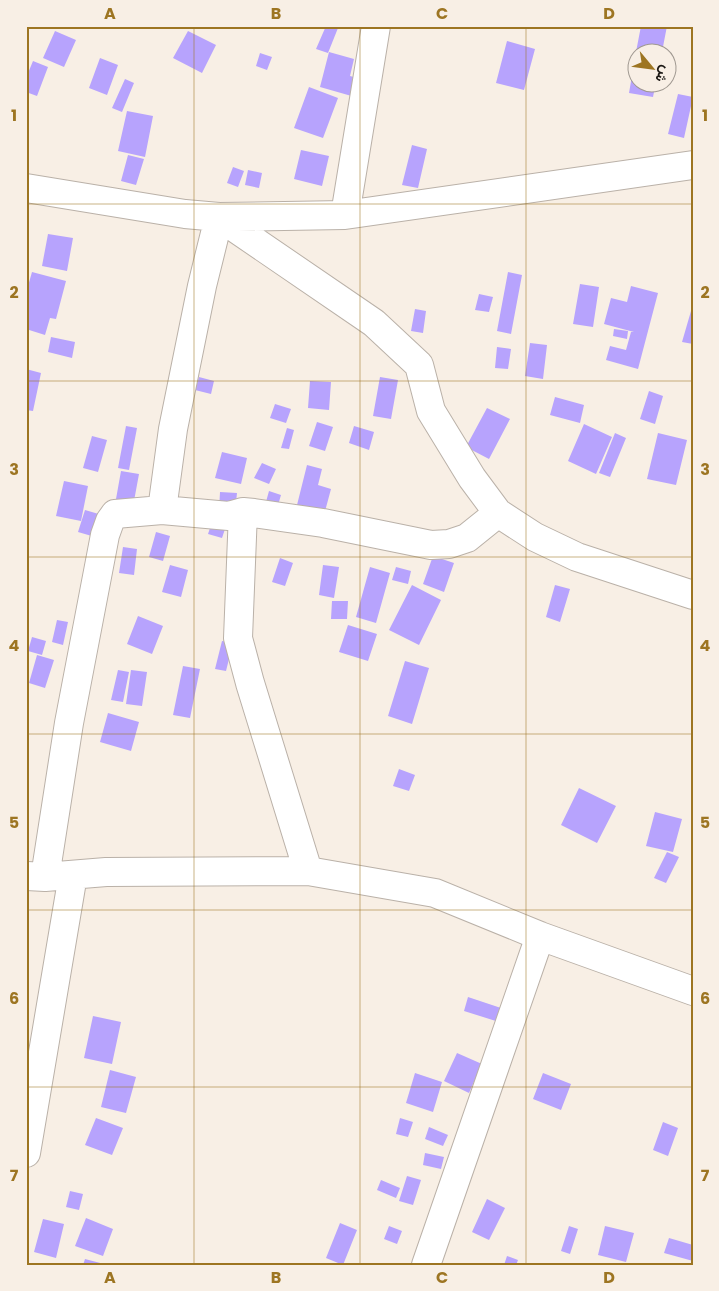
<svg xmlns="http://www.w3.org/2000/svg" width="719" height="1291" font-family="Poppins,Vazirmatn,sans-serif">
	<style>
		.building { fill: #b7a3fd }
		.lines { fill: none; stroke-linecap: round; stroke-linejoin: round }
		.minor-casing { stroke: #bab1a8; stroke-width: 30 }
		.minor { stroke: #fff; stroke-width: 28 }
		.grid { fill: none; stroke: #9d7522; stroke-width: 1; stroke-opacity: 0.55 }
		.neatline { fill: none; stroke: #9d7522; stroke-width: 2 }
		.grid-label { font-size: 16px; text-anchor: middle; font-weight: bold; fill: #9d7522 }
	</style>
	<rect width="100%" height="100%" fill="#f8efe5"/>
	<path class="building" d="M 326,26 L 338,28 L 328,53 L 316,49 Z
		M 641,26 L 667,26 L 662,52 L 636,52 Z
		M 55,31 L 76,40 L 64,67 L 43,58 Z
		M 188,31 L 216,45 L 202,73 L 173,58 Z
		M 507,41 L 535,49 L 524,90 L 496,83 Z
		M 329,52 L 354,59 L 350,76 L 361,79 L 355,97 L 320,87 Z
		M 260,53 L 272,57 L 267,70 L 256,66 Z
		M 100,58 L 118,65 L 107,95 L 89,88 Z
		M 33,61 L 48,67 L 37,96 L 26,92 L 26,78 Z
		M 634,64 L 636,65 L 636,82 L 656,82 L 653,97 L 629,93 Z
		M 125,79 L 134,83 L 122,112 L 112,108 Z
		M 309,87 L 338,98 L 323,138 L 294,128 Z
		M 678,94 L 693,97 L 684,138 L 668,134 Z
		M 127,111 L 153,116 L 145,157 L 118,151 Z
		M 412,145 L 427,149 L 418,188 L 402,185 Z
		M 301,150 L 329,156 L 322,186 L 294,179 Z
		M 128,155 L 144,159 L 136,185 L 121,181 Z
		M 233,167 L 244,171 L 238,187 L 227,183 Z
		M 248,170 L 262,173 L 259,188 L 245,185 Z
		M 48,234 L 73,238 L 67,271 L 42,266 Z
		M 32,272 L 66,281 L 56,319 L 50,318 L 45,335 L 26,329 L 26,293 Z
		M 508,272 L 522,275 L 511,334 L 497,331 Z
		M 580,284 L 599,287 L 593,327 L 573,324 Z
		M 631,286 L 658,293 L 638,369 L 606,360 L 610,346 L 626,350 L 631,332 L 634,332 L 604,324 L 611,298 L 627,302 Z
		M 479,294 L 493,297 L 489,312 L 475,310 Z
		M 415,309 L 426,311 L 423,333 L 411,331 Z
		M 691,311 L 693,311 L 693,344 L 682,342 Z
		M 614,329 L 628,331 L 627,339 L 613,336 Z
		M 51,337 L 75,342 L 72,358 L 48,352 Z
		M 530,343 L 547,345 L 543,379 L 525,376 Z
		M 497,347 L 511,349 L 508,369 L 495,368 Z
		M 26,369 L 41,373 L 33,411 L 26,410 Z
		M 199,377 L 214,381 L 211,394 L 195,390 Z
		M 380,377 L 398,380 L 391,419 L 373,416 Z
		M 310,381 L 331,382 L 329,410 L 308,408 Z
		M 649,391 L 663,396 L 655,424 L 640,419 Z
		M 555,397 L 584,405 L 580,423 L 550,415 Z
		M 275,404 L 291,409 L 286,423 L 270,418 Z
		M 487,408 L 510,419 L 489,459 L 466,447 Z
		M 317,422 L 333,427 L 325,451 L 309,446 Z
		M 584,424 L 612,437 L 596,474 L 568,461 Z
		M 126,426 L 137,428 L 129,470 L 118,468 Z
		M 354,426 L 374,432 L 369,450 L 349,443 Z
		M 287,428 L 294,430 L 289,449 L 281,448 Z
		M 615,433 L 626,438 L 610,477 L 599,473 Z
		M 658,433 L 687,440 L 676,485 L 647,479 Z
		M 92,436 L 107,440 L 98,472 L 83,468 Z
		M 222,452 L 247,458 L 241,484 L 215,478 Z
		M 262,463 L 276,469 L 269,484 L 254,478 Z
		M 307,465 L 322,469 L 318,485 L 331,489 L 324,515 L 296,509 Z
		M 121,471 L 139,474 L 134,501 L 116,499 Z
		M 64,481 L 88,486 L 81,521 L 56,516 Z
		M 269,491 L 281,495 L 276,512 L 264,509 Z
		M 220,492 L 237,493 L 235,512 L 219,511 Z
		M 85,510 L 109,517 L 102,539 L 78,532 Z
		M 213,519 L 227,523 L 222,538 L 208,534 Z
		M 156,532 L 170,536 L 163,561 L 149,557 Z
		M 123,547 L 137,549 L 134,575 L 119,573 Z
		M 433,556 L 454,563 L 444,592 L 423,584 Z
		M 280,558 L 293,563 L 285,586 L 272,582 Z
		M 170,565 L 188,570 L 181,597 L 162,592 Z
		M 323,565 L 339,567 L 334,598 L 319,595 Z
		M 370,567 L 390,573 L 376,623 L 356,617 Z
		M 396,567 L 411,571 L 408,584 L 392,580 Z
		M 412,585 L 441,600 L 419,645 L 389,630 Z
		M 555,585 L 570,589 L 560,622 L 546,617 Z
		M 332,601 L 348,601 L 347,619 L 331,619 Z
		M 138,616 L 163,626 L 152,654 L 127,644 Z
		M 57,620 L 68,622 L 63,645 L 52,642 Z
		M 348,625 L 377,634 L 368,661 L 339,652 Z
		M 32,637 L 46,641 L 42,655 L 28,651 Z
		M 222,641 L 233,643 L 226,671 L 215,669 Z
		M 37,655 L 54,660 L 45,688 L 29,683 Z
		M 405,661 L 429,668 L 412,724 L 388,716 Z
		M 183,666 L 200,669 L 190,718 L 173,715 Z
		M 118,670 L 129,672 L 123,702 L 111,700 Z
		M 131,670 L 147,672 L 142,706 L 126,704 Z
		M 108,713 L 139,722 L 131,751 L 100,742 Z
		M 399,769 L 415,775 L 409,791 L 393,786 Z
		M 579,788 L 616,806 L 597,843 L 561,825 Z
		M 655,812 L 682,819 L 673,852 L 646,846 Z
		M 667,852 L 679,857 L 666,883 L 654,878 Z
		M 468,997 L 504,1009 L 499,1022 L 464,1011 Z
		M 93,1016 L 121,1022 L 112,1064 L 84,1058 Z
		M 457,1053 L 482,1064 L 469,1093 L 444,1081 Z
		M 110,1070 L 136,1077 L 126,1113 L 101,1107 Z
		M 415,1073 L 442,1082 L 433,1112 L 406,1103 Z
		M 543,1073 L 571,1084 L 561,1110 L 533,1099 Z
		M 96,1118 L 123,1128 L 112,1155 L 85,1145 Z
		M 400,1118 L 413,1122 L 408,1137 L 396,1134 Z
		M 663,1122 L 678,1128 L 668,1156 L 653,1150 Z
		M 429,1127 L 448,1135 L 443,1146 L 425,1139 Z
		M 425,1153 L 444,1157 L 441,1169 L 423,1165 Z
		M 407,1176 L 421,1180 L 413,1205 L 399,1201 Z
		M 381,1180 L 400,1188 L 396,1198 L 377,1190 Z
		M 70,1191 L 83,1194 L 79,1210 L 66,1207 Z
		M 487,1199 L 505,1208 L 489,1240 L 472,1232 Z
		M 86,1218 L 113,1229 L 103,1256 L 75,1246 Z
		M 43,1219 L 64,1224 L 56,1258 L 34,1252 Z
		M 340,1223 L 357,1230 L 343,1265 L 326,1258 Z
		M 389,1226 L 402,1231 L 397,1244 L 384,1239 Z
		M 569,1226 L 578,1229 L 570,1254 L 561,1251 Z
		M 605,1226 L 634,1233 L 626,1262 L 598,1255 Z
		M 669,1238 L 693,1245 L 693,1261 L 664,1253 Z
		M 507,1256 L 518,1260 L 516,1265 L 504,1265 Z
		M 85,1259 L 104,1264 L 104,1265 L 83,1265 Z"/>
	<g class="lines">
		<defs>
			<path id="minor" d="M 26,188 L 185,214 L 219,217 L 374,323 L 419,365 L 431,411 L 472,478 L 498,513 L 535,537 L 577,557 L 693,595
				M 345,215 L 376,26
				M 162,510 L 173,429 L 202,286 L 219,217 L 345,215 L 693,165
				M 243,512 L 238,638 L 250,683 L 308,871
				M 27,876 L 45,877 L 106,872 L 308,871 L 435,893 L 540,936 L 693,991
				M 45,877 L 69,723 L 105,535 L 110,521 L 115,514 L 162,510 L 229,516 L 243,512 L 254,513 L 323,523 L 431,545 L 449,544 L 467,538 L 498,513
				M 26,1153 L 73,875
				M 426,1265 L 540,936"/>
		</defs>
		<use href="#minor" class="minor-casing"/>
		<use href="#minor" class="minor"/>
	</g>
	<path class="grid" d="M 194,26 L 194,1265M 360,26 L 360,1265M 526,26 L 526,1265M 26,204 L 693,204M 26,381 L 693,381M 26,557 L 693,557M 26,734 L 693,734M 26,910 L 693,910M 26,1087 L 693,1087"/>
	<rect width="719" height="1291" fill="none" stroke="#f8efe5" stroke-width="55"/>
	<g transform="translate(652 68) rotate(119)"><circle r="24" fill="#f8efe5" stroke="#a09991"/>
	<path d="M0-4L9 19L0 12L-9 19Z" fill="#9d7522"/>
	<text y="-8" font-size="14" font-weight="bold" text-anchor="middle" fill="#1b1814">ش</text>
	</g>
	<rect x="28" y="28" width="664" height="1236" class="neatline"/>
	<g class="grid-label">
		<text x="110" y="19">A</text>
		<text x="276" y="19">B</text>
		<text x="442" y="19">C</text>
		<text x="609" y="19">D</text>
		<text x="14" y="121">1</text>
		<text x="705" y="121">1</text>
		<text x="14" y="298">2</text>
		<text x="705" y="298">2</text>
		<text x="14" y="475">3</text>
		<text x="705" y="475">3</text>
		<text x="14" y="651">4</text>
		<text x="705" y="651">4</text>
		<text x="14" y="828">5</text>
		<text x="705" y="828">5</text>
		<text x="14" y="1004">6</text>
		<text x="705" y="1004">6</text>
		<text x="14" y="1181">7</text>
		<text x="705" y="1181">7</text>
		<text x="110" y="1283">A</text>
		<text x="276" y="1283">B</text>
		<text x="442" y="1283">C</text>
		<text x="609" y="1283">D</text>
	</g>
</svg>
